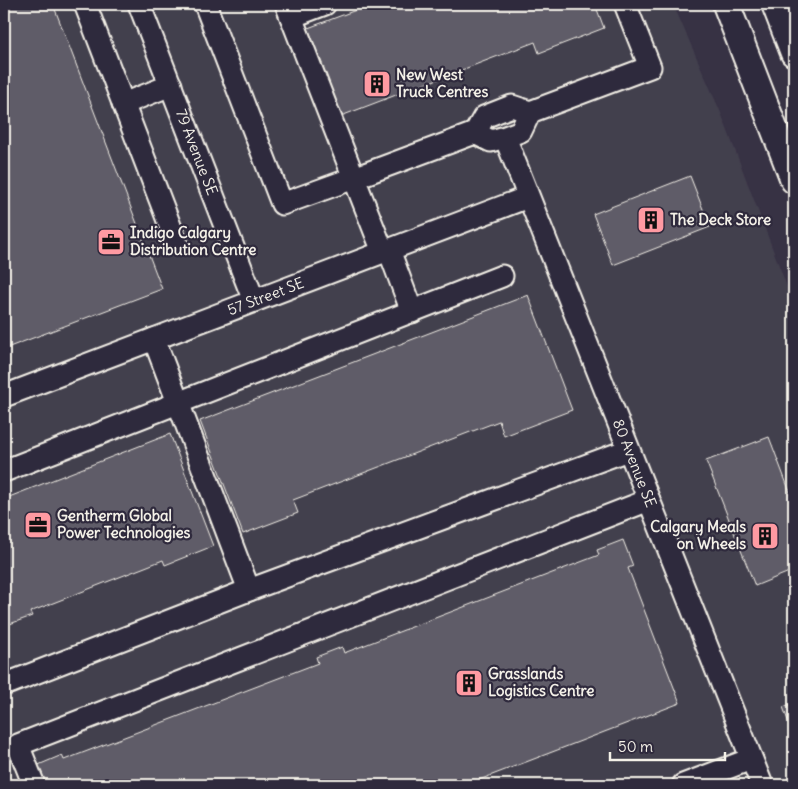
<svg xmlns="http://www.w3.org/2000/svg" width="798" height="789" font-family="Delius,sans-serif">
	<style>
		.built { fill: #433f4e }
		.building { fill: #5f5c67; stroke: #f4f1e8 }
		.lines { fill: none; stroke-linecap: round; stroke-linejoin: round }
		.minor-casing { stroke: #f4f1e8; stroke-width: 25 }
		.major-casing { stroke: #f4f1e8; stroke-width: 30 }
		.minor { stroke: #2f2a3d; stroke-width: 21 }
		.major { stroke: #2f2a3d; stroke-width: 26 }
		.labels { text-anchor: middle; stroke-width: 4.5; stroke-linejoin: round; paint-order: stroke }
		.poi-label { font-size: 15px; font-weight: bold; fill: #f4f1e8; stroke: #2f2a3d; text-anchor: start }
		.street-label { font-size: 15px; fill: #f4f1e8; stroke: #2f2a3d }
	</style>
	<rect width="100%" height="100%" fill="#373244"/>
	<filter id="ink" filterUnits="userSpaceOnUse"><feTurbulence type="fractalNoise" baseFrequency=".02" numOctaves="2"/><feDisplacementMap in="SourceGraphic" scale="10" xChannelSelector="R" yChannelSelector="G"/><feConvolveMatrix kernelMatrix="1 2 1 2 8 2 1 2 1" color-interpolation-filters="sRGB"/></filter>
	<g filter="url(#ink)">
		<path class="built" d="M 4,4 L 673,4 L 721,113 L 794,305 L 794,785 L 4,785 Z"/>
		<path class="building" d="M 4,4 L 53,4 L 162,289 L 4,349 Z
			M 372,4 L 595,4 L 604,28 L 539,53 L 535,42 L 341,116 L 308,28 Z
			M 690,176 L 710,227 L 613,265 L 593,214 Z
			M 528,295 L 572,410 L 504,436 L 499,421 L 293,500 L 298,513 L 243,534 L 200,421 Z
			M 170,434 L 213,546 L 165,565 L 163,560 L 30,612 L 32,616 L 4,626 L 4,499 Z
			M 769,437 L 794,503 L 794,570 L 755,586 L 706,461 Z
			M 623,540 L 633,566 L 628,568 L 680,703 L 466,785 L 43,785 L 36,766 L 62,755 L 64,760 L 318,663 L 316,657 L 342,647 L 344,653 L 599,555 L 597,550 Z
			M 794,703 L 794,737 L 783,707 Z"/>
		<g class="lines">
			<defs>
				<g id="minor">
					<path d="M 85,4 L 177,244"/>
					<path id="s1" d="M 139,4 L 254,301"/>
					<path d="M 205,4 L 282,204 L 354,178 L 286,4"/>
					<path d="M 291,17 L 325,4"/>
					<path d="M 123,104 L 171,85"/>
					<path d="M 530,112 L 650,67 L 625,4"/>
					<path id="s2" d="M 505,137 L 521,131 L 530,112 L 512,106 L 484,117 L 475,133 L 491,141 L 505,137 L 762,785"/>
					<path d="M 389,250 L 412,312"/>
					<path d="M 383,252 L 354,178 L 475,133"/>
					<path d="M 154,339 L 249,590"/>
					<path id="s3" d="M 4,396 L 528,197"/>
					<path d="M 4,471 L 502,276"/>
					<path d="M 9,683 L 249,590 L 628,450"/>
					<path d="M 34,785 L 18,745 L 649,500"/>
					<path d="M 683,785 L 751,759"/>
				</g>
				<path id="major" d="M 726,4 L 794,180
					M 775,4 L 794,53"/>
			</defs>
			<use href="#minor" class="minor-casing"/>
			<use href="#major" class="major-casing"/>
			<use href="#minor" class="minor"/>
			<use href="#major" class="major"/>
		</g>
	</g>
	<defs>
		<symbol id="building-square" viewBox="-11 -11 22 22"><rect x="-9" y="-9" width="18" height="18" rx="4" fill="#ff9aa2" stroke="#2f2a3d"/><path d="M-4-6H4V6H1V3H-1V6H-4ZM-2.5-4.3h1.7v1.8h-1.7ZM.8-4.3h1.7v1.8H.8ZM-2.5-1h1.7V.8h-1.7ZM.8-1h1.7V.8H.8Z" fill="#111"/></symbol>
		<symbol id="office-square" viewBox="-11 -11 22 22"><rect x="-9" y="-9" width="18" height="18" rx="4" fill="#ff9aa2" stroke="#2f2a3d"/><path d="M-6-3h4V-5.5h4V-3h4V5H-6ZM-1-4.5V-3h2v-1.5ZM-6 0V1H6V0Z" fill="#111"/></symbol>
	</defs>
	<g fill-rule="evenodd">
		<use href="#building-square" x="361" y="68" width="32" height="32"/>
		<use href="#building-square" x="635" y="204" width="32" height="32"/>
		<use href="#office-square" x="95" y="226" width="32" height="32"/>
		<use href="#office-square" x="22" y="509" width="32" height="32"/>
		<use href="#building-square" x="749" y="520" width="32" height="32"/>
		<use href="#building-square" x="453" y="667" width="32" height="32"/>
	</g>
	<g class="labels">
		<g class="poi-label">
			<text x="396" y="80">New West<tspan x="396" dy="17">Truck Centres</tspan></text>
			<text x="670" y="225">The Deck Store</text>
			<text x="130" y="238">Indigo Calgary<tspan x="130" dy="17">Distribution Centre</tspan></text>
			<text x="57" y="521">Gentherm Global<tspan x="57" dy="17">Power Technologies</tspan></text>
			<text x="746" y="532" text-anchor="end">Calgary Meals<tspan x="746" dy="17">on Wheels</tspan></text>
			<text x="488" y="679">Grasslands<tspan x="488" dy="17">Logistics Centre</tspan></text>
		</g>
		<g class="street-label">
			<text dy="5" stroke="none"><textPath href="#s1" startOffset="159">79 Avenue SE</textPath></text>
			<text dy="5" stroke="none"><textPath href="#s3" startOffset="280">57 Street SE</textPath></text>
			<text dy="5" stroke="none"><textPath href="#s2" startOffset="489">80 Avenue SE</textPath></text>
		</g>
	</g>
	<rect width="798" height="789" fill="none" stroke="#2f2a3d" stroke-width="20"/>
	<rect x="10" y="10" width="778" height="769" fill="none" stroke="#f4f1e8" stroke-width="2" filter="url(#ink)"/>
	<path d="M610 752v8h115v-8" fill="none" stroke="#f4f1e8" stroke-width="2.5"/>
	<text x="618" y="752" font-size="15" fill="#f4f1e8" stroke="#2f2a3d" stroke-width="4" paint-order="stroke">50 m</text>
</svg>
